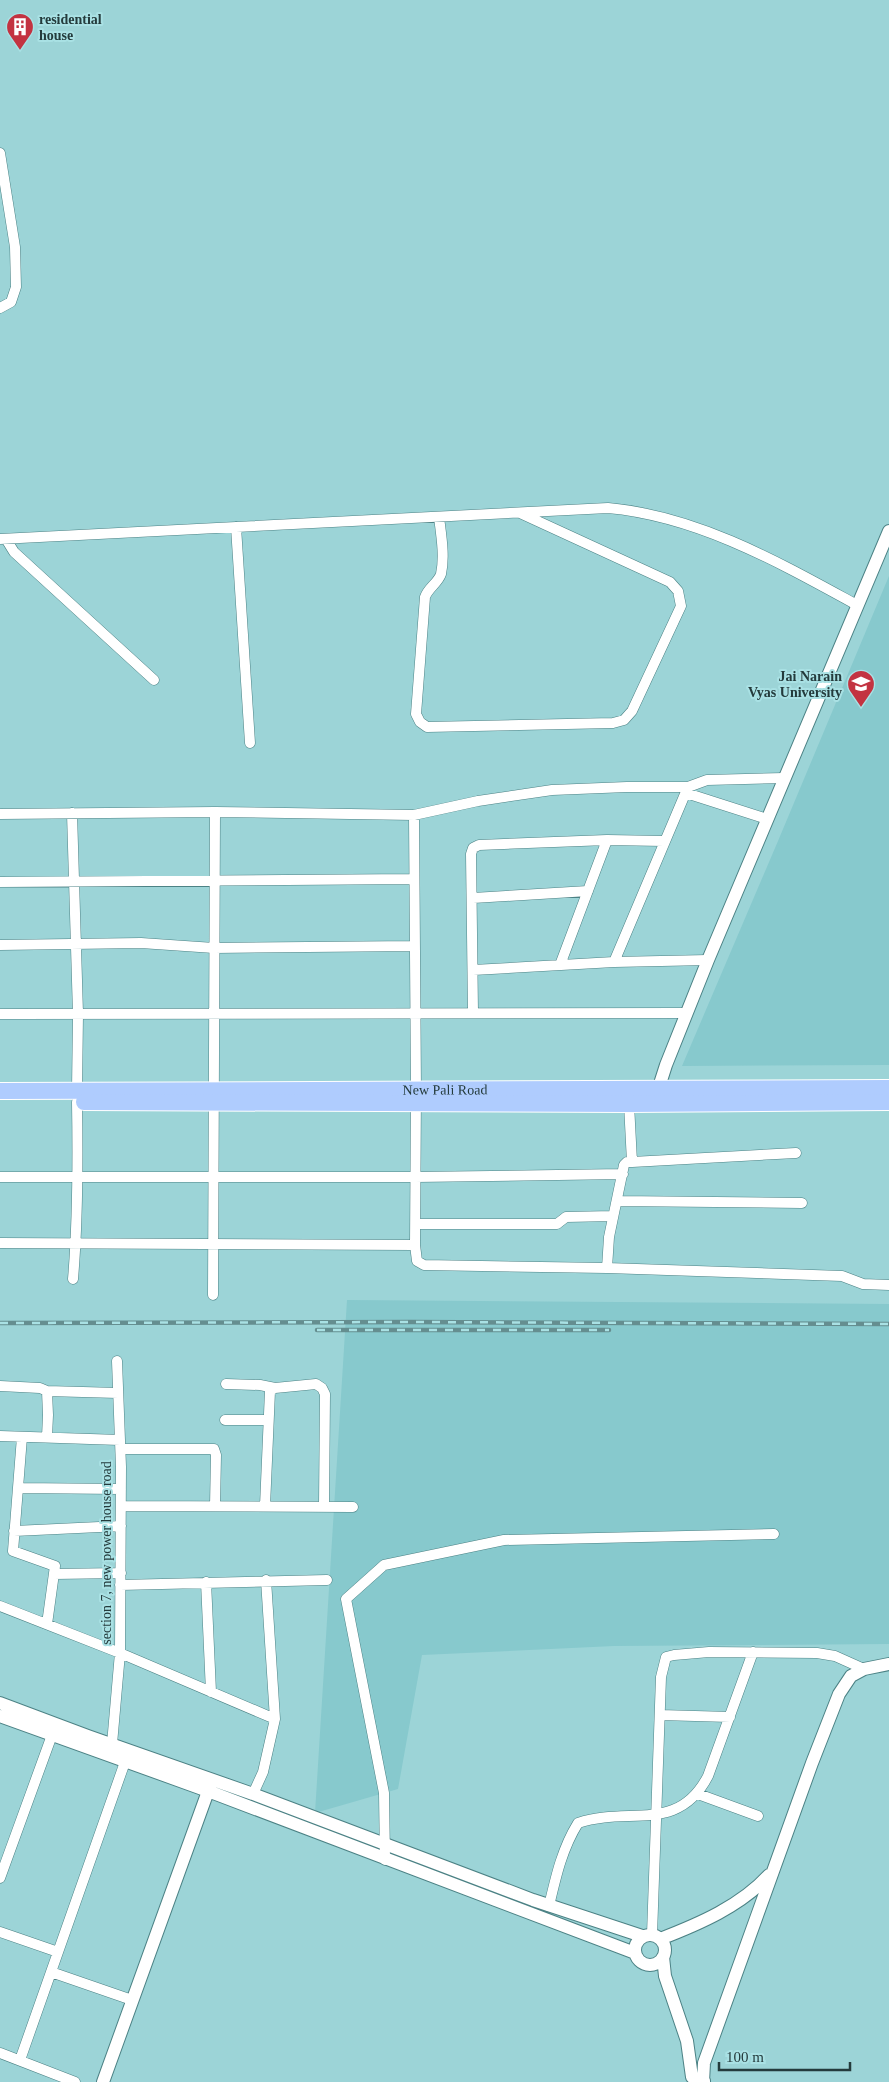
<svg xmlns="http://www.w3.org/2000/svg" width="889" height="2082" font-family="Georgia,serif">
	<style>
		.built { fill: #87c9cd }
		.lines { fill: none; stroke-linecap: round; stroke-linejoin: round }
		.minor-casing { stroke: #4c8285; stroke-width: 11 }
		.tertiary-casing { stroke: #4c8285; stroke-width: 14 }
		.trunk-casing { stroke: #fff; stroke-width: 18 }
		.minor { stroke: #fff; stroke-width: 10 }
		.tertiary { stroke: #fff; stroke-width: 12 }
		.trunk { stroke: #afccfe; stroke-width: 16 }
		.rail-casing { stroke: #658e90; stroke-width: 4.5 }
		.rail { stroke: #a9e1e4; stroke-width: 2.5; stroke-dasharray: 8; stroke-linecap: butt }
		.labels { text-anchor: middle; stroke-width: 4; stroke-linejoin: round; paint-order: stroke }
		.poi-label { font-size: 14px; font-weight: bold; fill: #243b3c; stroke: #a9e1e4; text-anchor: start }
		.street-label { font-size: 14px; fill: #243b3c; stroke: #a9e1e4 }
	</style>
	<rect width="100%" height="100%" fill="#9cd4d7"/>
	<path class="built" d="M 889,576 L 889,1065 L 682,1066 L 778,841 Z
		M 347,1300 L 889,1304 L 889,1644 L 614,1646 L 422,1655 L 398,1789 L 315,1813 Z"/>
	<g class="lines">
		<defs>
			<path id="minor" d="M 0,153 L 15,247 L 16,287 L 11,302 L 0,308
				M 439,517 C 441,534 445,556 441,574 C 438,583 428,588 425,597 L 416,714 L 420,722 L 427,727 L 613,723 L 624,720 L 632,711 L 681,606 L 678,591 L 670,582 L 520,513
				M 236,527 L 250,743
				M 0,539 L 608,508 C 698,516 780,563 857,605
				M 6,539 L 14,552 L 154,680
				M 686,793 L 767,819
				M 72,813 L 78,1014 L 77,1091
				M 0,814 L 215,812 L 414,815 L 478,801 L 552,790 L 627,787 L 688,787 L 707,780 L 784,778
				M 0,882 L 414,879
				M 473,898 L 588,891
				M 0,945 L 141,943 L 214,948 L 415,946
				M 614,962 L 688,787
				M 560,965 L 607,840
				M 473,970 L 614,962 L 708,960
				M 473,1013 L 471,854 L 473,848 L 479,845 L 607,840 L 664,841
				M 0,1014 L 686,1013
				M 632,1162 L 796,1153
				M 0,1177 L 416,1177 L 623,1174
				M 617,1201 L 802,1203
				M 416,1224 L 557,1224 L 566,1217 L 613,1216
				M 0,1243 L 415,1245 L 416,1091 L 414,815
				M 415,1245 L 417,1261 L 424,1265 L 607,1268 L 842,1276 L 863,1284 L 889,1285
				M 607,1268 L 609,1237 L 624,1165 L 627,1162 L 632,1162 L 629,1104
				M 73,1279 C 78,1220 78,1161 77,1102
				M 213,1295 L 215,812
				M 226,1384 L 260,1385 L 275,1388
				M 0,1386 L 40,1388 L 47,1391 L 48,1415 L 47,1437
				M 47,1391 L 118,1393
				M 225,1420 L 267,1420
				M 0,1436 L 120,1440
				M 22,1437 L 13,1551 L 55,1566 L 47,1624
				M 121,1449 L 214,1449 L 216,1455 L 215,1506
				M 18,1488 L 121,1489
				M 121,1506 L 353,1507
				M 265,1506 L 270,1391 L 275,1388 L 316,1384 L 322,1388 L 325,1394 L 324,1505
				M 14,1531 L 121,1526
				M 54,1574 L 121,1573
				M 206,1582 L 211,1692
				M 120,1585 L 327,1580
				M 0,1606 L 120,1653 L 275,1719
				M 660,1715 L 730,1717
				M 112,1744 L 120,1653 L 121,1467 L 117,1361
				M 253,1794 L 263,1772 L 275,1719 L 266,1580
				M 698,1794 L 758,1816
				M 385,1860 L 384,1793 L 346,1599 L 384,1565 L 504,1540 L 774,1534
				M 0,1878 L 52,1735
				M 549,1906 C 556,1876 562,1849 578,1823 C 629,1806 678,1834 708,1776 L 753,1652
				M 0,1932 L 58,1952
				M 652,1935 L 661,1677 L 666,1657 L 674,1655 L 709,1652 L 817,1653 L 835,1656 L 864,1669
				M 51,1972 L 132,2000
				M 0,2053 L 75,2082
				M 20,2060 L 125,1762"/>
			<path id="tertiary" d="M 658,1090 L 666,1065 L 708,960 L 889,531
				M 0,1703 L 88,1736 L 253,1794 L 533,1900 L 642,1936
				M 0,1716 L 208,1791 L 635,1953
				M635 1950a15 15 0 1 1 30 0a15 15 0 1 1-30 0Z
				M 660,1939 C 699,1924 741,1906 769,1875
				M 663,1957 L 665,1976 L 687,2041 L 692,2077 L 704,2081
				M 103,2082 L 211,1783
				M 703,2082 L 704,2063 L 812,1763 L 839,1694 L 851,1676 L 864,1669 L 889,1664"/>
			<g id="trunk">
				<path id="s1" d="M 0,1091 L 889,1088"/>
				<path d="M 84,1102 L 629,1104 L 889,1102"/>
			</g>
		</defs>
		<use href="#minor" class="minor-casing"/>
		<use href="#tertiary" class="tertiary-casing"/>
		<use href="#trunk" class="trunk-casing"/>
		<use href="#minor" class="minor"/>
		<use href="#tertiary" class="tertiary"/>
		<use href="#trunk" class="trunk"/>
		<defs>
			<path id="rail" d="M 0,1323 L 411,1322 L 889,1324
				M 317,1330 L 609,1330"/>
		</defs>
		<use href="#rail" class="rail-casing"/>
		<use href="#rail" class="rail"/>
	</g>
	<defs>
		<symbol id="building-pin" viewBox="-11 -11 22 30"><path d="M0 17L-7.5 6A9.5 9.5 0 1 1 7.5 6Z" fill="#c33341" stroke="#a9e1e4"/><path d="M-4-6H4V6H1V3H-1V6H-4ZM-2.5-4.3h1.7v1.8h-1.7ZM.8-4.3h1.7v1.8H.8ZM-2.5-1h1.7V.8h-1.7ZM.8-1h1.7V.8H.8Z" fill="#fff"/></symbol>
		<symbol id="university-pin" viewBox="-11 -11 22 30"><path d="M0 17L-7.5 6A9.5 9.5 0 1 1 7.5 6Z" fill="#c33341" stroke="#a9e1e4"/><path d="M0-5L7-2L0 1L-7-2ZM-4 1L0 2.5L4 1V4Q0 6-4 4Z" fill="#fff"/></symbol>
	</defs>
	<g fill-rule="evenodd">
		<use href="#building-pin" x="4" y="11" width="32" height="43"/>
		<use href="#university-pin" x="845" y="668" width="32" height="43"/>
	</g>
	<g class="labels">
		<g class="poi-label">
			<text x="39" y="24">residential<tspan x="39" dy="16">house</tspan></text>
			<text x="842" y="681" text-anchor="end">Jai Narain<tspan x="842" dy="16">Vyas University</tspan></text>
		</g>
		<g class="street-label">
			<text dy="5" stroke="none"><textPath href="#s1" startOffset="445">New Pali Road</textPath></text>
			<text transform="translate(106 1553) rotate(-90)" y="5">section 7, new power house road</text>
		</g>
	</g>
	<path d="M719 2062v8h131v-8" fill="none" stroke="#243b3c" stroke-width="2.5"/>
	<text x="726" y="2062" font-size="15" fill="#243b3c" stroke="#a9e1e4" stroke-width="4" paint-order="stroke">100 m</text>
</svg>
